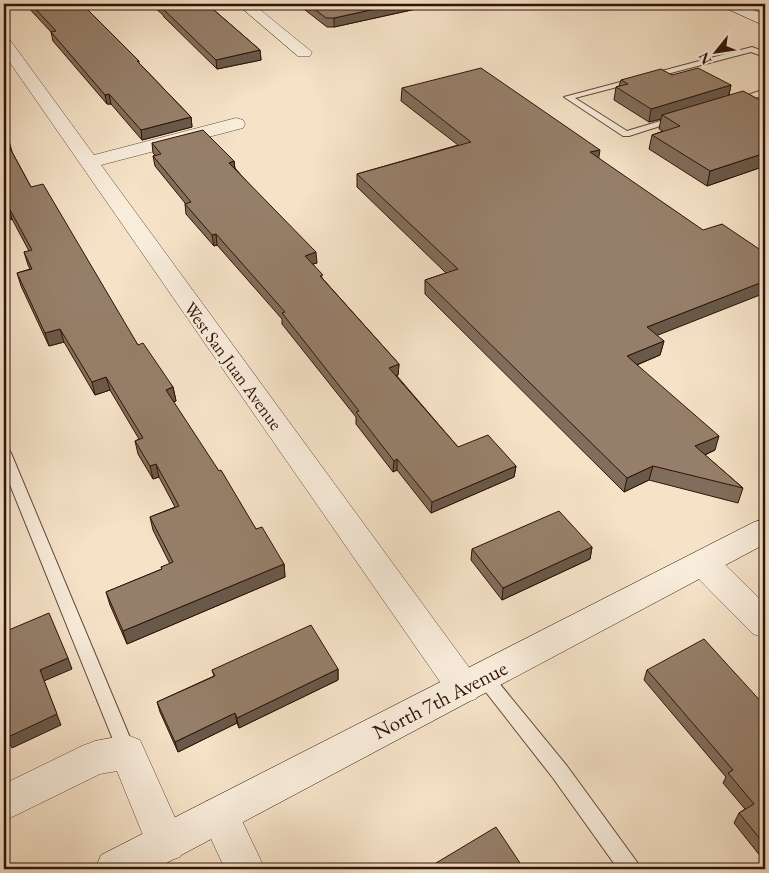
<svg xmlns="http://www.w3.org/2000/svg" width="769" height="873" font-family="'EB Garamond',serif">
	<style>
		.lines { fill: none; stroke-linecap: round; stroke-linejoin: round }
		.service-casing { stroke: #604736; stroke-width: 2 }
		.minor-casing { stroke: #604736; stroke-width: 1 }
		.secondary-casing { stroke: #2f1305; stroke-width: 1 }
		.service { fill: #f8ecdb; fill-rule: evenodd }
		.minor { fill: #f8ecdb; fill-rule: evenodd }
		.secondary { fill: #f8ecdb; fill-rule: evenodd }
		.wall { fill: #816d5b; stroke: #2f1305 }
		.shaded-wall { fill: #69594a; stroke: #2f1305 }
		.building { fill: #967f6a; stroke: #2f1305 }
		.labels { text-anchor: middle; stroke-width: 5; stroke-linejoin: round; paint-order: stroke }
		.street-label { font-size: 18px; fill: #2f1305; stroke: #f8ecdb }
		.near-street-label { font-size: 21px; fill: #2f1305; stroke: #f8ecdb }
	</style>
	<rect width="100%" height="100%" fill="#f5e2c7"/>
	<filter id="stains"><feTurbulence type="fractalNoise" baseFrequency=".004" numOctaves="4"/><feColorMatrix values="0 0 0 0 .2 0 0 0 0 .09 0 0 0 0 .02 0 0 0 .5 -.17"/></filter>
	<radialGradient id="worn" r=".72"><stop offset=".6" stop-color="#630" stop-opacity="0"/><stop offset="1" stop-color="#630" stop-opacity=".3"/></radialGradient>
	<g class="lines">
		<defs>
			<path id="service" d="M 752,47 L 765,52 L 765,57 L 751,52 L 575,98 L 627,131 L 677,116 L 682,119 L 629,136 L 623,136 L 564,97 Z
				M 765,89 L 765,95 L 735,104 L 731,101 Z
				M 4,448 L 9,450 L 11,453 L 136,752 L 133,758 L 127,760 L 121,758 L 118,752 L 4,470 Z
				M 484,670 L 490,672 L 567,766 L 637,862 L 640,869 L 618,869 L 553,778 L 478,682 L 475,677 L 478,672 Z"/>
			<path id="minor" d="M 237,4 L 253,4 L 312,52 L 310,56 L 298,56 Z
				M 4,38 L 10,40 L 94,155 L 236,118 L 243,120 L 245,124 L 243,128 L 101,165 L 476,677 L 481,688 L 476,699 L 464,703 L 452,699 L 4,54 Z
				M 703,551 L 714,554 L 765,604 L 765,638 L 753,634 L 692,572 L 687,563 L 692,554 Z
				M 127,735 L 140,740 L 180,829 L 186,843 L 180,857 L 166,862 L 152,857 L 117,771 L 100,774 L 4,821 L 4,784 L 82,746 L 95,741 Z
				M 219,797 L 233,802 L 265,869 L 225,869 L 200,815 L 205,802 Z"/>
			<path id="secondary" d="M 720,4 L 740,4 L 765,15 L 765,26 L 723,7 Z
				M 765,519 L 765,544 L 155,869 L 95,869 L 101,855 L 754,522 Z"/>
		</defs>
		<use href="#service" class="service-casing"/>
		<use href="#minor" class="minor-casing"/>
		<use href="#secondary" class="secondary-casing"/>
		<use href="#service" class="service"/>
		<use href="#minor" class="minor"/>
		<use href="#secondary" class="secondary"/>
	</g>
	<path class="wall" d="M 25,4 L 82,4 L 139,61 L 139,63 L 191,117 L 192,127 L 142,140 L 111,104 L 107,104 L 53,41 L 51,32 Z
		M 153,4 L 207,4 L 260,50 L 261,60 L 217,69 L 164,17 L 163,15 L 154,7 Z
		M 300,4 L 416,4 L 416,9 L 334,27 L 327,27 L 300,6 Z
		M 672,75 L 731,85 L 729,95 L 760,100 L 765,98 L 765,166 L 707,186 L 649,149 L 652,135 L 663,131 L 659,129 L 661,119 L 649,122 L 614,100 L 616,87 L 619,86 L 621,80 Z
		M 402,88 L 598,158 L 657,336 L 664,341 L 660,355 L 637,365 L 715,450 L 705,455 L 743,488 L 738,503 L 649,480 L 624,492 L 425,294 L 425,280 L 446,273 L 357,187 L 357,174 L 458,145 L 401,101 Z
		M 152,143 L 234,161 L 235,168 L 317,263 L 313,264 L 323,279 L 399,364 L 398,375 L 397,376 L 458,447 L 516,466 L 514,477 L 431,513 L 397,470 L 393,472 L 356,424 L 356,417 L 282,324 L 282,319 L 217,245 L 214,246 L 186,214 L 185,204 L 185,203 L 155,166 L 153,156 L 155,155 L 153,153 Z
		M 12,152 L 31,187 L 138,345 L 173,387 L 176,401 L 173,402 L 256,529 L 284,564 L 285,577 L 127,644 L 110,605 L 106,592 L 162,569 L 161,567 L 170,564 L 153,530 L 150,517 L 175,507 L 159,477 L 153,479 L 138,454 L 135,441 L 139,439 L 110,390 L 95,395 L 64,342 L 49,346 L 21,286 L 17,273 L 30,269 L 28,265 L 24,252 L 29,251 L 12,219 L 4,221 Z
		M 592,547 L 590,559 L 502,600 L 471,560 L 472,549 Z
		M 338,669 L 338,680 L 239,728 L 237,723 L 178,752 L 160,712 L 157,702 L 214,676 L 212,670 Z
		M 647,670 L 765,706 L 765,862 L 734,823 L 739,813 L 745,809 L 723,783 L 726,777 L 644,680 Z"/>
	<path class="shaded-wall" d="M 398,4 L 416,4 L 416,9 L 334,27 L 334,18 Z
		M 589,4 L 599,4 L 589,6 Z
		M 260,50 L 261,60 L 217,69 L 216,60 Z
		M 731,85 L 728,98 L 662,115 L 661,119 L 649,122 L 651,109 Z
		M 109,94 L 111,104 L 107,104 L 105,95 Z
		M 191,117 L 192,127 L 142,140 L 141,130 Z
		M 9,140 L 12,152 L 6,141 Z
		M 600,150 L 598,163 L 590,152 Z
		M 765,153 L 765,166 L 707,186 L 710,171 Z
		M 234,161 L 235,172 L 229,163 Z
		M 8,206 L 12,219 L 4,221 L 4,207 Z
		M 216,234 L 217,245 L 214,246 L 212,235 Z
		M 316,252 L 317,263 L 305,266 L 305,256 Z
		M 765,281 L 765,293 L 643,341 L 647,327 Z
		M 60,329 L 64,342 L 49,346 L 45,333 Z
		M 664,341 L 660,355 L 624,370 L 627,356 Z
		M 399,364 L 398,375 L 389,379 L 389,368 Z
		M 106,377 L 110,390 L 95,395 L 92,382 Z
		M 173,387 L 176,401 L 168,403 L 166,390 Z
		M 719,436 L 715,450 L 691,461 L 695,446 Z
		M 397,459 L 397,470 L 393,472 L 394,461 Z
		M 156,464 L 159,477 L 153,479 L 150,466 Z
		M 516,466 L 514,477 L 431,513 L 432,502 Z
		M 653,466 L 649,480 L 624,492 L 627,478 Z
		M 592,547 L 590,559 L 502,600 L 503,588 Z
		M 284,564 L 285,577 L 127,644 L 123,631 Z
		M 68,658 L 72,669 L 44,681 L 61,725 L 12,748 L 6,738 L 40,670 Z
		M 338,669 L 338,680 L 239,728 L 237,718 Z
		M 235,713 L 237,723 L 178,752 L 175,742 Z"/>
	<path class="building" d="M 31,4 L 82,4 L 139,61 L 137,61 L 191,117 L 141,130 L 109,94 L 105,95 L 51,32 L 56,31 Z
		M 159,4 L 207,4 L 260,50 L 216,60 L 162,8 L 164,8 Z
		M 308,4 L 398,4 L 334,18 L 326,18 Z
		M 481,68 L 600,150 L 590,152 L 703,230 L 722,224 L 765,253 L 765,281 L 647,327 L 664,341 L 627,356 L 719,436 L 695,446 L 743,488 L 653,466 L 627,478 L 425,280 L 458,269 L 357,174 L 471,142 L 402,88 Z
		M 698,68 L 731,85 L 651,109 L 616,87 L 628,84 L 621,80 L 661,69 L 672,75 Z
		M 743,91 L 760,100 L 765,98 L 765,153 L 710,171 L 652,135 L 680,126 L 662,115 Z
		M 203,130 L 234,161 L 229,163 L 316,252 L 305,256 L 323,275 L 320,276 L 399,364 L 389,368 L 458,447 L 488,435 L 516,466 L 432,502 L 397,459 L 394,461 L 356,412 L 359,411 L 282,313 L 285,312 L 216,234 L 212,235 L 185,204 L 191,202 L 153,156 L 161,154 L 152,143 Z
		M 4,131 L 9,140 L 6,141 L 31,187 L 43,184 L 138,345 L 143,343 L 173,387 L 166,390 L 219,471 L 221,470 L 256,529 L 262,527 L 284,564 L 123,631 L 106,592 L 162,569 L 161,567 L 173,562 L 150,517 L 179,506 L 156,464 L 150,466 L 135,441 L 143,438 L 106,377 L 92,382 L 60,329 L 45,333 L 17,273 L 32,269 L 24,252 L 32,250 L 8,206 L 4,207 Z
		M 559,511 L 592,547 L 503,588 L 472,549 Z
		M 49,613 L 68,658 L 40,670 L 57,714 L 6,738 L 4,730 L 4,632 Z
		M 311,625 L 338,669 L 237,718 L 235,713 L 175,742 L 157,702 L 215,676 L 212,670 Z
		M 704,639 L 765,706 L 765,720 L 762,722 L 765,725 L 765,845 L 739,813 L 754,804 L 728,773 L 733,770 L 647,670 Z
		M 496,827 L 524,869 L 426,869 Z"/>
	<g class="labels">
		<g class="street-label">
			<text transform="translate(233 366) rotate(54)" y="6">West San Juan Avenue</text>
		</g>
		<g class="near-street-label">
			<text transform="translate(440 700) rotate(-27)" y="7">North 7th Avenue</text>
		</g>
	</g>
	<rect width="769" height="873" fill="none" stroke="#f5e2c7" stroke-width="20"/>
	<rect x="5" y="5" width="759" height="863" fill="none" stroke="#2f1305" stroke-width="2.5"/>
	<rect x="10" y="10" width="749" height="853" fill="none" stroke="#2f1305"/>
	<g transform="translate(716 52) rotate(240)" stroke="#f8ecdb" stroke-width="4" paint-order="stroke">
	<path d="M0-4L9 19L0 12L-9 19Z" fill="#2f1305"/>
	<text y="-8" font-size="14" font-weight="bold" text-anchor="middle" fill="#2f1305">N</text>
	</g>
	<rect width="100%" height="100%" filter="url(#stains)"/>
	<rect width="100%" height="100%" fill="url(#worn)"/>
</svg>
